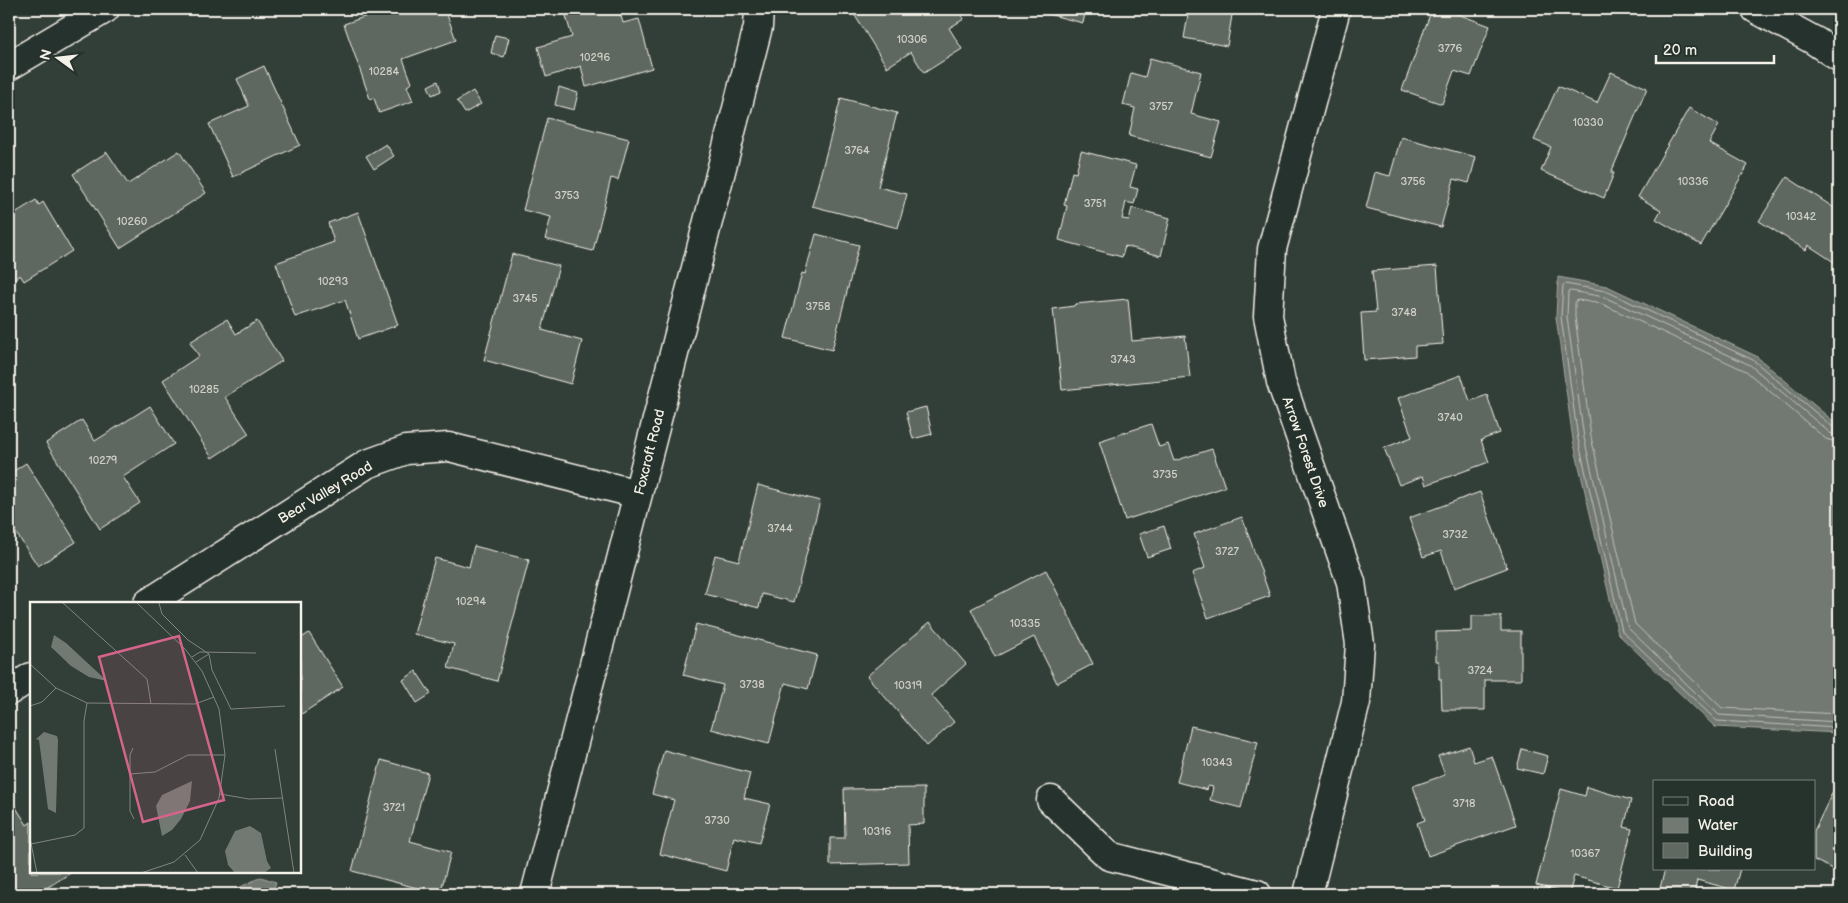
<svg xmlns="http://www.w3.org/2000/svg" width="1848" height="903" font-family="'Balsamiq Sans',sans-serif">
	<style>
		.water { fill: #727972; stroke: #a6a9a1 }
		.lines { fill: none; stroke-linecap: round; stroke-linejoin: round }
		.shore { stroke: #c0c1b9; stroke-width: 1 }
		.building { fill: #5f6861; stroke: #f4f1e8 }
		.street-casing { stroke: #f4f1e8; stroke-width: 31 }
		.street { stroke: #26332d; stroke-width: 28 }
		.labels { text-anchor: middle; stroke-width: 4.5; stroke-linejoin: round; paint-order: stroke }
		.number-label { font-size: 11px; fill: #cfcfc6 }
		.street-label { font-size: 14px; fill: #f4f1e8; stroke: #26332d }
		.inset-road { fill: none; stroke: #80867e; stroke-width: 1 }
		.view { fill: #d4648c; fill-opacity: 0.15; stroke: #d4648c; stroke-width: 2.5 }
		.inset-edge { fill: none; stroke: #f4f1e8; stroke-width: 2.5 }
	</style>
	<rect width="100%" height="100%" fill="#323e38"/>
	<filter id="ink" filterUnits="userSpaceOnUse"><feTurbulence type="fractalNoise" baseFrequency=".02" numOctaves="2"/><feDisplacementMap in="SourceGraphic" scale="10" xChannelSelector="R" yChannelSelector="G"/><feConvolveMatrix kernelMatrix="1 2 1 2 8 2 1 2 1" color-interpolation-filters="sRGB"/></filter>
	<g filter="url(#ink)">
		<path class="water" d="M 1558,277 L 1607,286 L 1756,356 L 1839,426 L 1839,733 L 1715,727 L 1618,634 L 1573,440 L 1556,317 Z
			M 261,877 L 276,882 L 272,894 L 226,894 Z"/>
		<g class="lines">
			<path class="shore" d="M 1839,429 L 1834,428 L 1753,360 L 1606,291 L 1565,284 L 1563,285 L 1561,317 L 1578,439 L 1622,631 L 1717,721 L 1839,728
				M 1839,436 L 1830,433 L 1750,365 L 1604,297 L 1571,291 L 1568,292 L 1567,317 L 1584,438 L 1628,628 L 1719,715 L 1839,722
				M 1839,443 L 1826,439 L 1746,371 L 1602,304 L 1578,300 L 1575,301 L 1575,317 L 1591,437 L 1635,624 L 1722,708 L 1839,714"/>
		</g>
		<path class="building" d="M 387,9 L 445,9 L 456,40 L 403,59 L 412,83 L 407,86 L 413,101 L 379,113 L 374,98 L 370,99 L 344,24 Z
			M 564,9 L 619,9 L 623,23 L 639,19 L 652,68 L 586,87 L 581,66 L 546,77 L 538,47 L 572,37 Z
			M 856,9 L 958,9 L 964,19 L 949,28 L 962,49 L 924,73 L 911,52 L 887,67 L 852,11 Z
			M 1028,9 L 1086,9 L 1083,23 Z
			M 1189,9 L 1233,9 L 1227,46 L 1184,38 Z
			M 1432,9 L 1444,9 L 1490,26 L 1471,76 L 1454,71 L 1442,104 L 1402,90 Z
			M 495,35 L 509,38 L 504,57 L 491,53 Z
			M 1150,58 L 1201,72 L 1191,114 L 1221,122 L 1211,157 L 1129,136 L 1135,108 L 1123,105 L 1131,73 L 1145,77 Z
			M 264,66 L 300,145 L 233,177 L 209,124 L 249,106 L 237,79 Z
			M 1611,72 L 1647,88 L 1611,173 L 1614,173 L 1604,198 L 1541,171 L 1551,147 L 1534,140 L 1558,86 L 1597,103 Z
			M 438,81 L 441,91 L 432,95 L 428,86 Z
			M 559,87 L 578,93 L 574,110 L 555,105 Z
			M 473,91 L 481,104 L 465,113 L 457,101 Z
			M 841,98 L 897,113 L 878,187 L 907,194 L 898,228 L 812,206 Z
			M 1689,108 L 1719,125 L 1709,143 L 1748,165 L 1701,245 L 1656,219 L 1661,210 L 1638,197 Z
			M 547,118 L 629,139 L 618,180 L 611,178 L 593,251 L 545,239 L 551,217 L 523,210 Z
			M 1401,137 L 1476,157 L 1469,183 L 1454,179 L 1441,227 L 1366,208 L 1375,172 L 1390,176 Z
			M 386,144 L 394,156 L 374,169 L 366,156 Z
			M 179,151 L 206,193 L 120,248 L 73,174 L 107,152 L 128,184 Z
			M 1081,151 L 1136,165 L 1130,187 L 1138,189 L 1134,204 L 1126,202 L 1122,219 L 1129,220 L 1132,208 L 1170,218 L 1161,256 L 1125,246 L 1122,257 L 1059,240 L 1067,206 L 1064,205 L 1072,172 L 1076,173 Z
			M 1787,177 L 1839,211 L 1839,260 L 1837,264 L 1808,245 L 1806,250 L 1759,221 Z
			M 36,200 L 39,205 L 43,202 L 72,251 L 24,281 L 20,275 L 9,282 L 9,221 L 14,218 L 12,215 Z
			M 358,212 L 398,325 L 358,339 L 345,300 L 295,317 L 276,263 L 334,242 L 328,223 Z
			M 816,234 L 859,245 L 832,350 L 785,338 L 802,273 L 805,274 Z
			M 512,254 L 559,266 L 542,330 L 582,341 L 571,384 L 484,360 Z
			M 1437,266 L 1443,344 L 1415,346 L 1415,356 L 1364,360 L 1361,313 L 1376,312 L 1372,271 Z
			M 1128,299 L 1132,341 L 1185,336 L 1190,377 L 1062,390 L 1053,309 L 1074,306 L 1075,304 Z
			M 227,319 L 236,334 L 257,321 L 282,361 L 225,397 L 249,434 L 212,458 L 163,380 L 199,356 L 190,342 Z
			M 1461,375 L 1470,401 L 1487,395 L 1500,433 L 1481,440 L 1489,462 L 1426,485 L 1423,476 L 1399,485 L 1384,448 L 1412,437 L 1398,398 Z
			M 150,406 L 174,444 L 123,477 L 140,503 L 100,529 L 46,443 L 82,420 L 95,441 Z
			M 926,407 L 932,434 L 913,439 L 906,412 Z
			M 1151,424 L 1159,447 L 1168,444 L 1174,461 L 1212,449 L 1225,487 L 1125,520 L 1099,441 Z
			M 26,463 L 76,542 L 38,566 L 16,533 L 9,538 L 9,474 Z
			M 758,485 L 820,501 L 794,602 L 762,594 L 759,608 L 705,594 L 715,555 L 739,561 Z
			M 1480,492 L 1507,568 L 1454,588 L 1441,551 L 1423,557 L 1409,518 Z
			M 1242,517 L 1270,596 L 1208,618 L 1192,573 L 1205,568 L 1194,534 Z
			M 1164,526 L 1171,549 L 1147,557 L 1139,534 Z
			M 474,546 L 529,560 L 497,681 L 448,668 L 454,644 L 414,634 L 435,558 L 469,567 Z
			M 1046,570 L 1093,664 L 1057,683 L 1034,637 L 995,657 L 971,609 Z
			M 1472,616 L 1501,616 L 1501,631 L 1521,631 L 1521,680 L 1485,680 L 1485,710 L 1442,710 L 1441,679 L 1439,679 L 1439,661 L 1436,661 L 1436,632 L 1472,631 Z
			M 930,622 L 966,664 L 931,695 L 954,722 L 927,746 L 867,676 Z
			M 696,624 L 817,655 L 808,689 L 785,683 L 769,744 L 711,729 L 723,685 L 683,675 Z
			M 309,633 L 343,687 L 300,715 L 300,639 Z
			M 416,671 L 431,694 L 417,703 L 403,680 Z
			M 1191,726 L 1258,742 L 1241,808 L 1210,800 L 1213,787 L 1208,786 L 1207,790 L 1177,782 Z
			M 1469,746 L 1474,762 L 1492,756 L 1516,825 L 1428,856 L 1417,823 L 1425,820 L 1413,786 L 1445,775 L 1438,756 Z
			M 1522,749 L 1548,756 L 1543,774 L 1517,768 Z
			M 664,750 L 750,773 L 744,798 L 770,804 L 759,843 L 734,837 L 726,871 L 660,854 L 674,800 L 652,794 Z
			M 381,760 L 428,773 L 410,841 L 451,852 L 440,894 L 352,871 Z
			M 1839,779 L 1839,870 L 1833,867 L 1832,869 L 1814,860 L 1814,831 Z
			M 1587,787 L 1631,800 L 1624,827 L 1632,829 L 1617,888 L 1574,876 L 1569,894 L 1536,885 L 1561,789 L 1585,796 Z
			M 924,788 L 924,824 L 908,825 L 909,863 L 830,865 L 830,838 L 845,838 L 844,789 Z
			M 10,798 L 27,825 L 31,822 L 31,872 L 72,872 L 37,894 L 35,890 L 28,894 L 9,894 L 9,799 Z
			M 1665,869 L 1740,869 L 1734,890 L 1697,880 L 1694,894 L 1686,894 L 1660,888 Z"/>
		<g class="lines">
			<defs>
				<path id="street" d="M 1756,9 L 1815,41 L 1839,57
					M 9,66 L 105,9
					M 148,603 L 367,464 L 406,450 L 449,447 L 638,494
					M 9,691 L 31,677
					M 1051,800 L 1109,856 L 1257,894
					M 535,894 L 758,27 L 759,9
					M 1308,894 L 1356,702 L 1360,644 L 1351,582 L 1281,382 L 1268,316 L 1272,249 L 1336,9"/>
			</defs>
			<use href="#street" class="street-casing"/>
			<use href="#street" class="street"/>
		</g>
	</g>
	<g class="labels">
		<g class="number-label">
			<text x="912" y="43">10306</text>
			<text x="1450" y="52">3776</text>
			<text x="595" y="61">10296</text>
			<text x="384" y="75">10284</text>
			<text x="1161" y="110">3757</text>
			<text x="1588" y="126">10330</text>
			<text x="857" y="154">3764</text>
			<text x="1413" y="185">3756</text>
			<text x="1693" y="185">10336</text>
			<text x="567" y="199">3753</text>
			<text x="1095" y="207">3751</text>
			<text x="1801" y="220">10342</text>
			<text x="132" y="225">10260</text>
			<text x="333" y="285">10293</text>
			<text x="525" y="302">3745</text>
			<text x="818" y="310">3758</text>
			<text x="1404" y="316">3748</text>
			<text x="1123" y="363">3743</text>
			<text x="204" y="393">10285</text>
			<text x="1450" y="421">3740</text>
			<text x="103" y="464">10279</text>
			<text x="1165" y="478">3735</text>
			<text x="780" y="532">3744</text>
			<text x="1455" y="538">3732</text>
			<text x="1227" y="555">3727</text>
			<text x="471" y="605">10294</text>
			<text x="1025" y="627">10335</text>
			<text x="1480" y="674">3724</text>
			<text x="752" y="688">3738</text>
			<text x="908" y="689">10319</text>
			<text x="1217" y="766">10343</text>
			<text x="1464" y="807">3718</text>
			<text x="394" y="811">3721</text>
			<text x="717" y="824">3730</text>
			<text x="877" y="835">10316</text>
			<text x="1585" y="857">10367</text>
		</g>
		<g class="street-label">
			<text transform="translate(649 452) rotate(-76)" y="5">Foxcroft Road</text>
			<text transform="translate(1306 452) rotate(71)" y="5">Arrow Forest Drive</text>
			<text transform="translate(325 492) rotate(-31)" y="5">Bear Valley Road</text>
		</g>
	</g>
	<g transform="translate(30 602)">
		<rect width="271" height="271" fill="#323e38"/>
		<path d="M 24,33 L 36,41 L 77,79 L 59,75 L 41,64 L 21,45 ZM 14,130 L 27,134 L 28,138 L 26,211 L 18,207 L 9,138 L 6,137 ZM 162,179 L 160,199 L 151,217 L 142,228 L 132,234 L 126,204 L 132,193 ZM 220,224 L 231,231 L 237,259 L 241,266 L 234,271 L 205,271 L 198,263 L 195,249 L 205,229 Z" fill="#727972"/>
		<path class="inset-road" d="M 33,1 L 117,77 L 121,102M 107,1 L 155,47 L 172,69 L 189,107 L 195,153 L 189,196 L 170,238 L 144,260 L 111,271M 129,1 L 132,12 L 158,38 L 179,52 L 182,68 L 201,107 L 255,104M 162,55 L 170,50 L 226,51M 166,60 L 179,52M 0,62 L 26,86 L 57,101 L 165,102 L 184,95M 0,104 L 12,100 L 26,86M 103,146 L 100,153 L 100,209 L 104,217M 245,147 L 264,271M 100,172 L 125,170 L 158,153 L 195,153M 190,192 L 219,197 L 253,196M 0,236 L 7,271M 1,242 L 45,233 L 54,226 L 54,119 L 57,101M 155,253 L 168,271"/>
		<path class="view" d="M 149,34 L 194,198 L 113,220 L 69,55 Z"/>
		<rect width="271" height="271" class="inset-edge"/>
	</g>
	<rect width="1848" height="903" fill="none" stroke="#26332d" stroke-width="30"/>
	<rect x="15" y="15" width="1818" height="873" fill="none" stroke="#f4f1e8" stroke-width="2" filter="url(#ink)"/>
	<rect x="1653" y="780" width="162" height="90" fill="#26332d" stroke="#787f78"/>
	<rect x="1663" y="797" width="25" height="8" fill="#26332d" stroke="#787f78"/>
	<text x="1698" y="806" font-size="15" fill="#f4f1e8">Road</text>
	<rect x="1663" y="818" width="25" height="15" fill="#727972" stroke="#787f78"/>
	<text x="1698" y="830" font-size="15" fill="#f4f1e8">Water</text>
	<rect x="1663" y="843" width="25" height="15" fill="#5f6861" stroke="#787f78"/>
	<text x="1698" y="856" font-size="15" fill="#f4f1e8">Building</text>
	<g transform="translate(58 58) rotate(285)" stroke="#26332d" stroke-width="4" paint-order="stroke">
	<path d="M0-4L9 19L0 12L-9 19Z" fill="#f4f1e8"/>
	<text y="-8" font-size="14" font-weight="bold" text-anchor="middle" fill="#f4f1e8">N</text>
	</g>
	<path d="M1656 55v8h118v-8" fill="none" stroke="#f4f1e8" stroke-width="2.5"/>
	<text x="1663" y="55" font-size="15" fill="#f4f1e8" stroke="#26332d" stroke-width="4" paint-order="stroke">20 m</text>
</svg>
